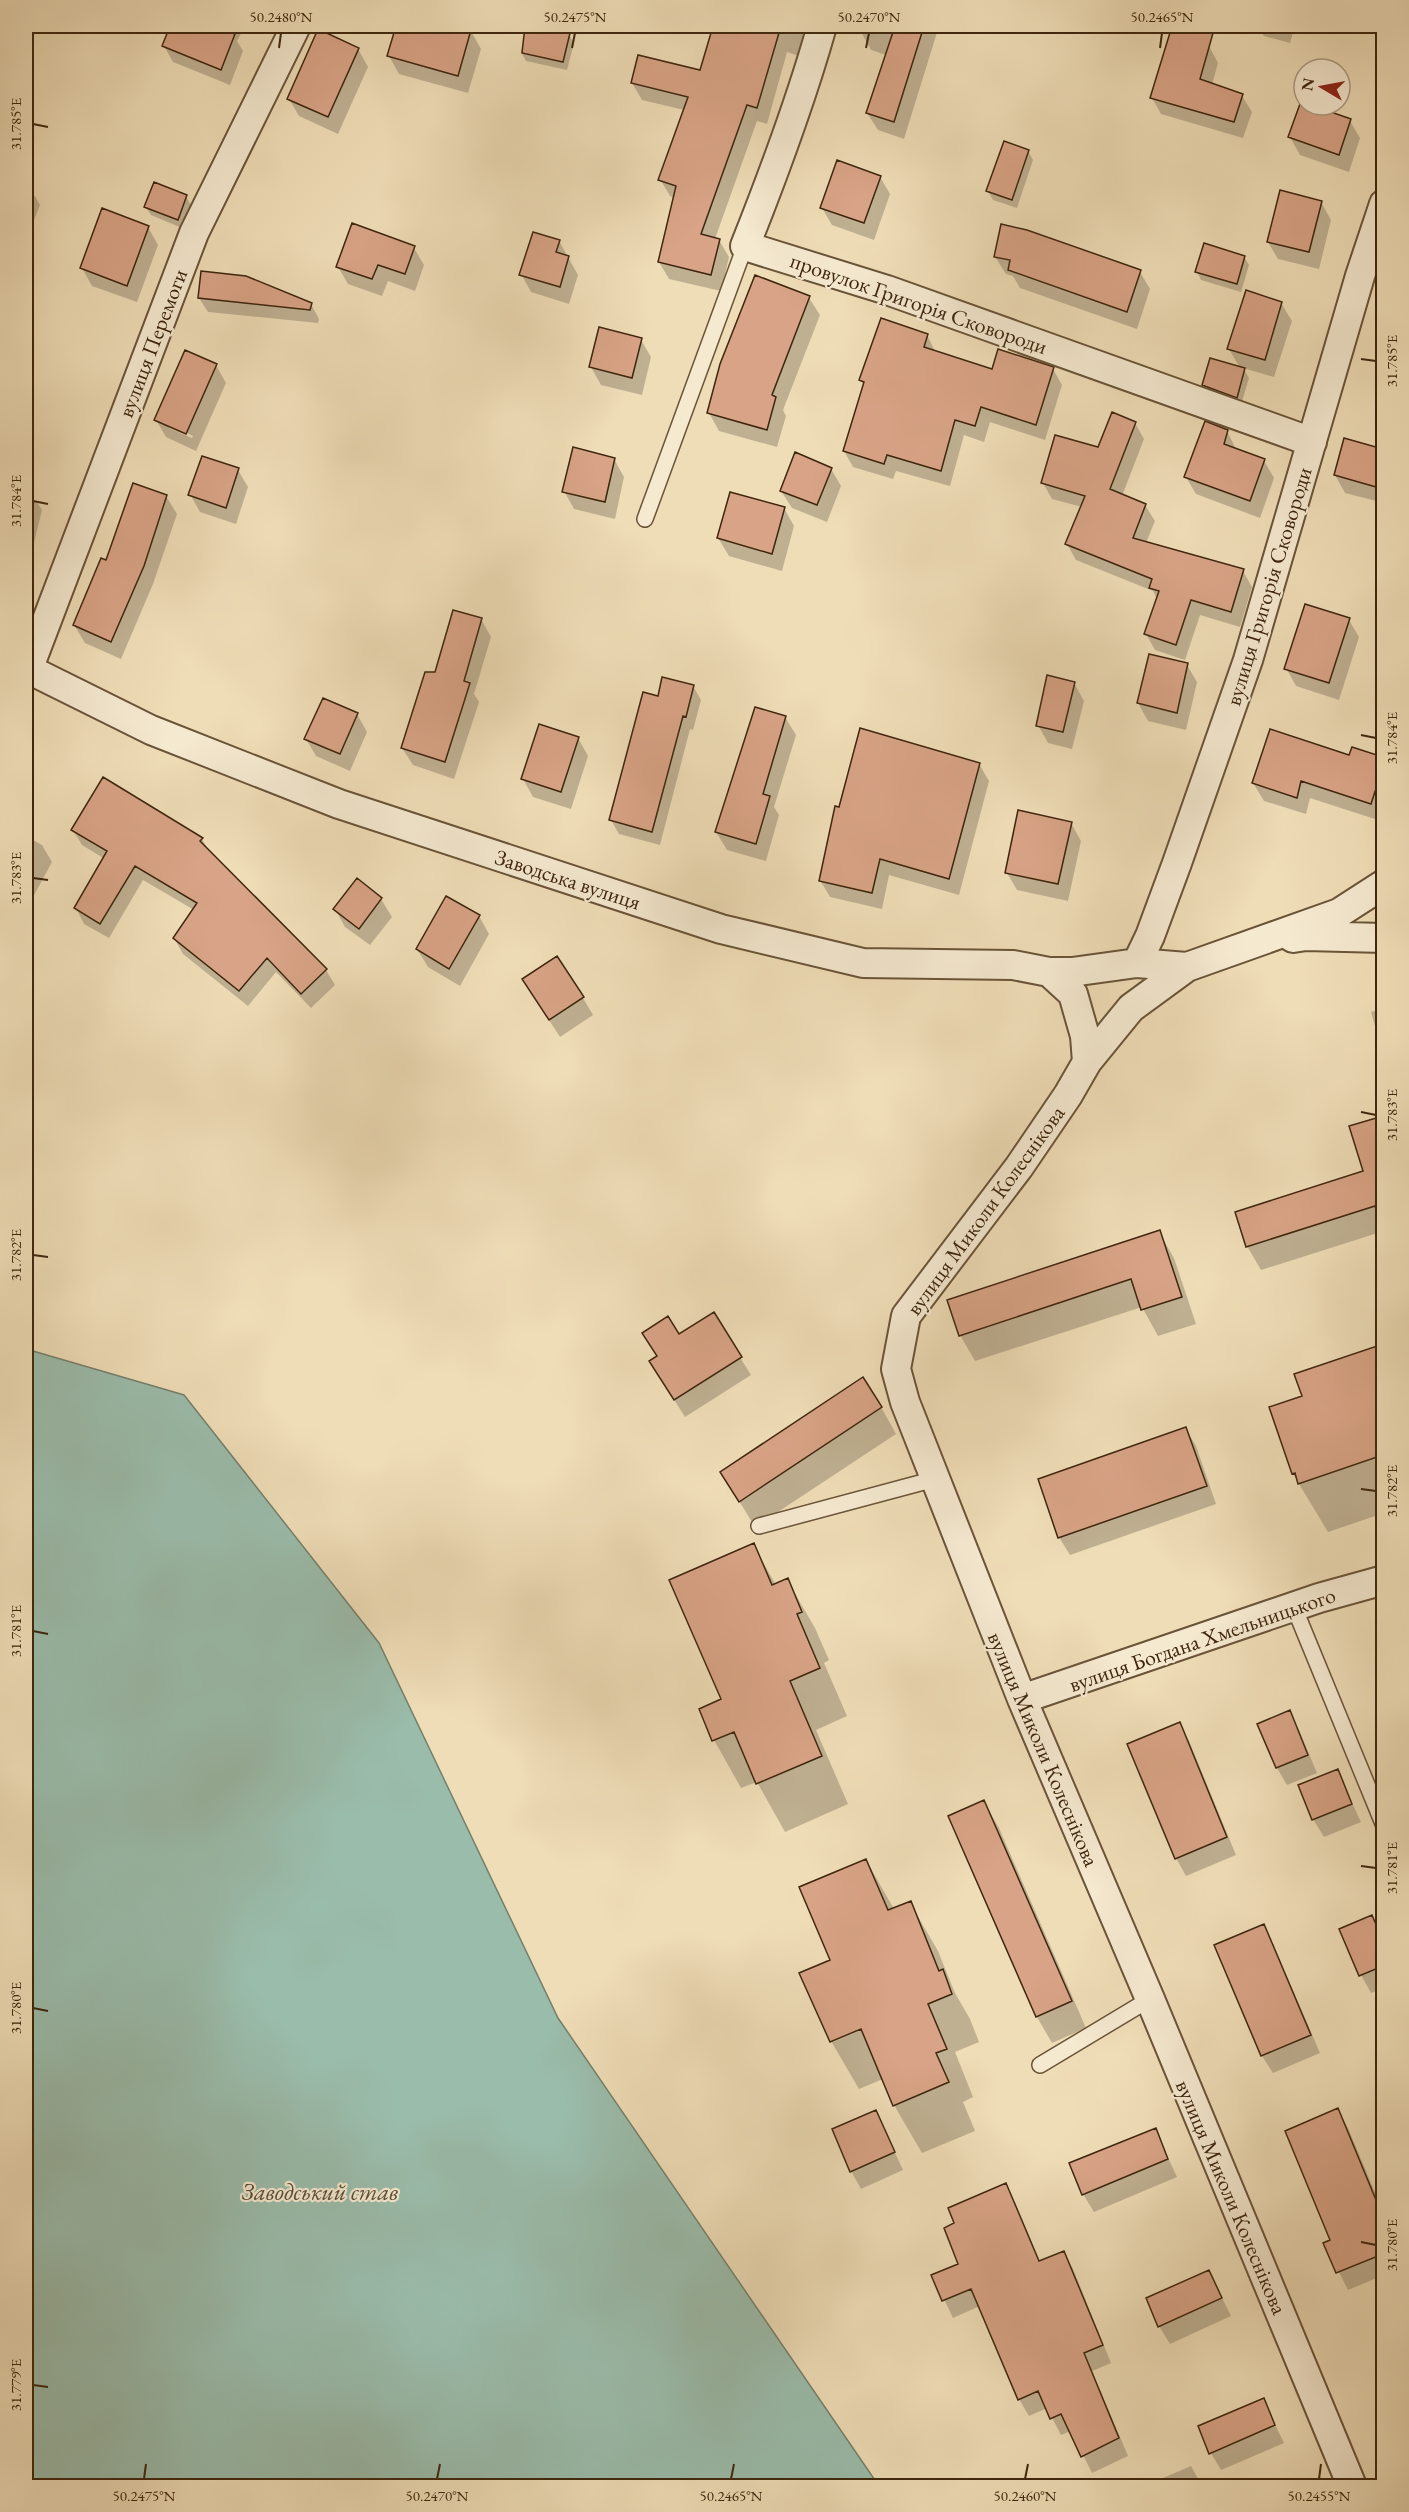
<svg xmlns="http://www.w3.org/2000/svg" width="1409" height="2512" font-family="'EB Garamond',serif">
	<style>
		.water { fill: #9abcab; stroke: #75806c; stroke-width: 1.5 }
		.shadow { fill: #0003; fill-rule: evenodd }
		.building { fill: #d8a386; stroke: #3e260d; stroke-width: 1.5 }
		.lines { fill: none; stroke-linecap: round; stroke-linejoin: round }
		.service-casing { stroke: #6a5438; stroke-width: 18 }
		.minor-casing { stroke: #6a5438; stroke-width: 32 }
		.service { stroke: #f5e9d0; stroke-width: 15 }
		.minor { stroke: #f5e9d0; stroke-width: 28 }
		.ticks { fill: none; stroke: #3e260d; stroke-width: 2 }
		.labels { text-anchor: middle; stroke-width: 4.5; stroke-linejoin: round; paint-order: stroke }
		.street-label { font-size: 22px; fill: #3e260d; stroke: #f5e9d0 }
		.water-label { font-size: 24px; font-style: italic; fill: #554c34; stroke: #f5e9d0 }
		.neatline { fill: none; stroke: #3e260d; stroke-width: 2 }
		.ticks-label { font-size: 15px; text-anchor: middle; fill: #3e260d }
	</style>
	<rect width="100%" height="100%" fill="#efddb7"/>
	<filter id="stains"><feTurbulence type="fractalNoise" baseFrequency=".00333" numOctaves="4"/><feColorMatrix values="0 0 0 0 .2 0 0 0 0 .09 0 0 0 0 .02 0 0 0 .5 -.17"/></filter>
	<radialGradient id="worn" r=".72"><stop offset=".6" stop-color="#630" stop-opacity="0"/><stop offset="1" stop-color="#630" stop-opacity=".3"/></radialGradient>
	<path class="water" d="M 26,1349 L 184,1395 L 379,1643 L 558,2018 L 879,2486 L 26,2486 Z"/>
	<path class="shadow" d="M 149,26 L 245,26 L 237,41 L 243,51 L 230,85 L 173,62 L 164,46 L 168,34 Z
		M 397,26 L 451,26 L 471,31 L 481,49 L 468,93 L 399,74 L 389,56 Z
		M 527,26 L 569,35 L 574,43 L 567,70 L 526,61 L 521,52 Z
		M 717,26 L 809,26 L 799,56 L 787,52 L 767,124 L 757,121 L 715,239 L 719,240 L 729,257 L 721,291 L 669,279 L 659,262 L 675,198 L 670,196 L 660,179 L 684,110 L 642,100 L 632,83 L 701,72 Z
		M 863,26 L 939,26 L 904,139 L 878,130 L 867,113 L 886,55 L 871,50 L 861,32 Z
		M 1258,26 L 1312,26 L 1311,30 L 1295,26 L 1290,43 L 1264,36 Z
		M 1209,46 L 1218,63 L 1212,85 L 1242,96 L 1252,112 L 1243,138 L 1161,114 L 1152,98 Z
		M 358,49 L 368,67 L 338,134 L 299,116 L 289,99 Z
		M 1302,103 L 1350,121 L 1360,138 L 1349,172 L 1300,155 L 1290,137 Z
		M 1028,151 L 1033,160 L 1017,208 L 993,200 L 988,191 Z
		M 880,177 L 890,194 L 874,240 L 832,225 L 822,208 Z
		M 26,193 L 35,196 L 40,205 L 30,230 L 26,229 Z
		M 186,196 L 191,205 L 182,228 L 151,215 L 146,207 Z
		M 1321,202 L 1331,220 L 1319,269 L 1278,259 L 1268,242 Z
		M 148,227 L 158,245 L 137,302 L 92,286 L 82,268 Z
		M 559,241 L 578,275 L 569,304 L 531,292 L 521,274 Z
		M 414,248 L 424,265 L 415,291 L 388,281 L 382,296 L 348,284 L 338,267 Z
		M 995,257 L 1140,272 L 1150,289 L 1137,329 L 1020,288 L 1013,276 L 1006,274 Z
		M 1244,257 L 1249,265 L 1241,292 L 1201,280 L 1197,272 Z
		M 756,277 L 809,298 L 820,315 L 783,410 L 786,416 L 777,447 L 719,431 L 709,413 Z
		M 199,298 L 311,304 L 319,319 L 318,323 L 208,312 Z
		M 1281,303 L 1292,321 L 1274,377 L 1243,368 L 1249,378 L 1241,405 L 1209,394 L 1204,385 L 1240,368 L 1229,349 Z
		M 927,335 L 936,353 L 993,371 L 1053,369 L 1062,385 L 1045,440 L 990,422 L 984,442 L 964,435 L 950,486 L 896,471 L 893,479 L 853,467 L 844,451 L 864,386 L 861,380 Z
		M 641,340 L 651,357 L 642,395 L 601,385 L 591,367 Z
		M 216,365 L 226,383 L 196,451 L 166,437 L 156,420 ZM 169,424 L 193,436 L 192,438 L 169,428 Z
		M 1135,423 L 1144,439 L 1122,496 L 1145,505 L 1155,521 L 1146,543 L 1243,571 L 1252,587 L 1240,627 L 1200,615 L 1185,660 L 1155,650 L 1146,634 L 1157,599 L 1153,591 L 1076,560 L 1067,544 L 1082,507 L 1052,499 L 1043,483 L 1099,449 Z
		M 1227,431 L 1237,451 L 1264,461 L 1274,478 L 1260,518 L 1196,494 L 1186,477 Z
		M 1345,440 L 1384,450 L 1384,503 L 1345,493 L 1335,475 Z
		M 614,459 L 624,477 L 615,519 L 574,509 L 564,491 Z
		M 831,469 L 841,486 L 827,522 L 792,508 L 781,491 Z
		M 238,470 L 248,487 L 236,524 L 200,512 L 190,494 Z
		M 166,496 L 177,514 L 153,584 L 121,659 L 85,643 L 74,625 L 107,562 Z
		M 26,499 L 37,502 L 42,510 L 34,543 L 26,540 Z
		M 784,508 L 794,526 L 782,571 L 729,556 L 718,538 Z
		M 481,619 L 491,637 L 474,694 L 479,702 L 454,779 L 413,765 L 402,748 L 436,674 Z
		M 1349,620 L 1359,637 L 1339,700 L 1296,686 L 1286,668 Z
		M 1187,665 L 1197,682 L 1186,730 L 1148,721 L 1138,703 Z
		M 1074,683 L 1084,701 L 1072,749 L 1048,743 L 1038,725 Z
		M 693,686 L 701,700 L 693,730 L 690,729 L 660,845 L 619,834 L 611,820 L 659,697 Z
		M 357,714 L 367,732 L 350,771 L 316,756 L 306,739 Z
		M 785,717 L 796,735 L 774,807 L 779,815 L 766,861 L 727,850 L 716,832 Z
		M 578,738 L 588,756 L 571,809 L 533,797 L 523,779 Z
		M 1353,749 L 1384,759 L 1384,814 L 1381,821 L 1310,798 L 1306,814 L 1264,801 L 1253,783 L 1350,757 Z
		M 979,764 L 989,781 L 959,895 L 889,875 L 882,909 L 830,897 L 820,880 L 840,808 Z
		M 103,779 L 202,839 L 210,853 L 326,970 L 335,985 L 311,1008 L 276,972 L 248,1006 L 183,954 L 174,938 L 194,910 L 143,880 L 109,938 L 84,924 L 76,908 L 105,859 L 82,845 L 73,830 Z
		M 26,812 L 32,823 L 26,834 Z
		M 1071,823 L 1081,841 L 1068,901 L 1017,890 L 1007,873 Z
		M 26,836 L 42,845 L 52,862 L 32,899 L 26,895 Z
		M 357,880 L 381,899 L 392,917 L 370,945 L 345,927 L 335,909 Z
		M 479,916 L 489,934 L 460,986 L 428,967 L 417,949 Z
		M 534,997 L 583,998 L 593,1015 L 560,1037 Z
		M 1384,1008 L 1384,1057 L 1371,1012 Z
		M 1384,1117 L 1384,1231 L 1261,1270 L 1247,1246 L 1365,1172 L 1351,1127 Z
		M 1159,1232 L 1174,1258 L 1196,1324 L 1158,1336 L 1142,1307 L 975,1361 L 960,1335 Z
		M 713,1314 L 751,1375 L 685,1417 L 661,1379 L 658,1357 L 679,1336 Z
		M 1384,1343 L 1384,1513 L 1328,1532 L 1293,1474 L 1271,1408 L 1304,1397 Z
		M 881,1407 L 896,1434 L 755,1527 L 722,1473 Z
		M 1186,1429 L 1196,1446 L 1216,1504 L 1070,1555 L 1059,1537 Z
		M 753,1545 L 776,1585 L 787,1580 L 815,1628 L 829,1660 L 824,1663 L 847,1716 L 816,1730 L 848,1804 L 785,1832 L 757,1782 L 741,1788 L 714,1740 Z
		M 1289,1712 L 1299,1730 L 1317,1773 L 1287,1785 L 1277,1768 L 1259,1724 Z
		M 1179,1724 L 1189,1741 L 1236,1855 L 1186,1876 L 1176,1858 Z
		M 1337,1771 L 1361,1822 L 1324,1837 L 1313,1819 Z
		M 984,1802 L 999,1828 L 1086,2028 L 1052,2043 L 1037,2017 L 950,1816 Z
		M 866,1860 L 894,1909 L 910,1903 L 938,1951 L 955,1993 L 970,2019 L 979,2042 L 955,2052 L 973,2097 L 963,2102 L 975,2131 L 922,2153 L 894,2105 L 883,2079 L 859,2089 L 831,2041 L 832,1961 ZM 867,2024 L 868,2027 L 833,2042 L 833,2039 Z
		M 1371,1917 L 1378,1928 L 1384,1926 L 1384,1988 L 1371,1993 L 1361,1975 Z
		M 1263,1926 L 1273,1944 L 1320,2053 L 1273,2073 L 1262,2056 L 1216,1946 Z
		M 1338,2110 L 1348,2128 L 1384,2214 L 1384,2275 L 1348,2290 L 1325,2244 L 1332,2241 Z
		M 876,2112 L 903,2170 L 861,2189 L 851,2171 Z
		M 1155,2130 L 1177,2177 L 1094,2212 L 1083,2194 Z
		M 1005,2185 L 1015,2202 L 1040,2262 L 1063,2252 L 1073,2269 L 1111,2363 L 1092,2371 L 1128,2456 L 1092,2473 L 1071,2431 L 1061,2435 L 1047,2408 L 1029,2416 L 1019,2399 L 980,2306 L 953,2318 L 933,2276 L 960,2264 L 956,2224 Z
		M 1209,2272 L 1231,2316 L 1170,2344 L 1159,2326 Z
		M 1263,2400 L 1284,2443 L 1221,2470 L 1211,2453 Z
		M 1191,2466 L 1202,2486 L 1144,2486 Z"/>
	<path class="building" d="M 170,26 L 213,26 L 235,34 L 221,70 L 162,46 Z
		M 396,26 L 456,26 L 471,30 L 458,76 L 387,56 Z
		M 525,26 L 570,33 L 563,62 L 522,53 Z
		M 713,26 L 781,26 L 757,108 L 747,105 L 701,234 L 720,239 L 711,275 L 658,262 L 676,186 L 658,180 L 688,97 L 631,83 L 638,55 L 700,70 Z
		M 895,26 L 924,26 L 894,122 L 866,113 Z
		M 1172,26 L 1215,26 L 1200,79 L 1243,94 L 1234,122 L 1150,98 Z
		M 318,29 L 359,48 L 328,117 L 287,99 Z
		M 1301,101 L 1304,105 L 1311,105 L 1351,119 L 1339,155 L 1288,137 Z
		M 1004,141 L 1029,150 L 1012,200 L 986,191 Z
		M 837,160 L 881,176 L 864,223 L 820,208 Z
		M 154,182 L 187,195 L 178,220 L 144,207 Z
		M 1280,190 L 1322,201 L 1309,252 L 1267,242 Z
		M 102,208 L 149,226 L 127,286 L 80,268 Z
		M 352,223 L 415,246 L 405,274 L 378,265 L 372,279 L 336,267 Z
		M 1001,224 L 1027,230 L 1141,270 L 1127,312 L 1008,270 L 1010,260 L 994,257 Z
		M 533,232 L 560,240 L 556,252 L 569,256 L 560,287 L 519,275 Z
		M 1204,243 L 1245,256 L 1237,284 L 1195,272 Z
		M 201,271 L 246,276 L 312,303 L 310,310 L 198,298 Z
		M 755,275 L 810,296 L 772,395 L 776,397 L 767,430 L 707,413 L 720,364 Z
		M 1246,290 L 1282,302 L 1265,360 L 1227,349 Z
		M 881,318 L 928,334 L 924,347 L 992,369 L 998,349 L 1054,367 L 1036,425 L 981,407 L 975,426 L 955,420 L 941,471 L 887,455 L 884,464 L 843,451 L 864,382 L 859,380 Z
		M 599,327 L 642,338 L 632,378 L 589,367 Z
		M 185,350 L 217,364 L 186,434 L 154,420 Z
		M 1210,358 L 1245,368 L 1237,398 L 1202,385 Z
		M 1112,412 L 1136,422 L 1110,489 L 1146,504 L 1133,538 L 1244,569 L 1231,612 L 1191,600 L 1176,645 L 1144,634 L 1159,591 L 1149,588 L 1152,579 L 1065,544 L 1085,496 L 1041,483 L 1055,435 L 1098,447 Z
		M 1205,421 L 1228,430 L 1224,444 L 1265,459 L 1250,501 L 1184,477 Z
		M 1344,438 L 1383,449 L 1383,489 L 1334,475 Z
		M 573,447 L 615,458 L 605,502 L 562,492 Z
		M 795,452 L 832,468 L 817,505 L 780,491 Z
		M 202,456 L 239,468 L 226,508 L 188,495 Z
		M 133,483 L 167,495 L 144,566 L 111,642 L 73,625 L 101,558 L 106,560 Z
		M 730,492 L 785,507 L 772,554 L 717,538 Z
		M 1305,604 L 1350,618 L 1329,683 L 1284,669 Z
		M 453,610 L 482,618 L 464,681 L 470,683 L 445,762 L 401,748 L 425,672 L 435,672 Z
		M 1149,654 L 1188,663 L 1177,713 L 1137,703 Z
		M 1047,675 L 1075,682 L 1063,732 L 1036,726 Z
		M 662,677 L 694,685 L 686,717 L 683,716 L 652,832 L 609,820 L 643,692 L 658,696 Z
		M 323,698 L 358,713 L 340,754 L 304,739 Z
		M 755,707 L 786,716 L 763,794 L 770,796 L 756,844 L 715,832 Z
		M 539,724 L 579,737 L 561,792 L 521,779 Z
		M 860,728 L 980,763 L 949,879 L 880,859 L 872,893 L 819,881 L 835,806 L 839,807 Z
		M 1270,729 L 1349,755 L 1352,747 L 1383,757 L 1383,767 L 1371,804 L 1301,781 L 1297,798 L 1252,783 Z
		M 103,777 L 203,838 L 200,841 L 327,969 L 301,994 L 267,958 L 239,991 L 173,938 L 197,903 L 135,866 L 100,924 L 74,908 L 107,851 L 71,830 Z
		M 1018,810 L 1072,822 L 1058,884 L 1005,873 Z
		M 357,878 L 382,898 L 359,929 L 333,909 Z
		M 446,896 L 480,915 L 449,969 L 416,949 Z
		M 557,956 L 584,997 L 549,1020 L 522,979 Z
		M 1383,1116 L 1383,1215 L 1378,1216 L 1375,1206 L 1246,1247 L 1235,1212 L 1363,1171 L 1349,1126 Z
		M 1160,1230 L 1182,1297 L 1141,1310 L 1131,1279 L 959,1336 L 947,1300 Z
		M 714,1312 L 742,1357 L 674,1400 L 649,1361 L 657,1356 L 642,1333 L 668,1316 L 679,1334 Z
		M 1383,1344 L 1383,1455 L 1298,1484 L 1295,1473 L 1292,1474 L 1269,1407 L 1302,1396 L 1294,1374 Z
		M 863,1377 L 882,1407 L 739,1502 L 720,1472 Z
		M 1186,1427 L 1207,1486 L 1058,1538 L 1038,1479 Z
		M 754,1543 L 772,1585 L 788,1578 L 802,1612 L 797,1614 L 820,1668 L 790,1681 L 822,1756 L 756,1784 L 734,1732 L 712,1741 L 699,1709 L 721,1699 L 669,1580 Z
		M 1290,1710 L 1308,1755 L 1276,1768 L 1257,1724 Z
		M 1180,1722 L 1227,1837 L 1175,1859 L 1127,1744 Z
		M 1338,1769 L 1352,1804 L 1312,1820 L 1298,1785 Z
		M 984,1800 L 1072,2001 L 1036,2017 L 948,1816 Z
		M 866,1859 L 888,1910 L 911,1901 L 939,1971 L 943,1969 L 952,1994 L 928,2004 L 947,2049 L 936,2053 L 949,2082 L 893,2106 L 861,2029 L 830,2042 L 799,1973 L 830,1960 L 799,1887 Z
		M 1372,1915 L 1383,1941 L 1383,1966 L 1359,1976 L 1339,1929 Z
		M 1264,1924 L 1311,2035 L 1261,2056 L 1214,1945 Z
		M 1338,2108 L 1383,2217 L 1383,2254 L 1336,2273 L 1323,2243 L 1330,2240 L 1285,2131 Z
		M 876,2110 L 895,2152 L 850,2172 L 832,2129 Z
		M 1156,2128 L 1168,2159 L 1082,2195 L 1069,2163 Z
		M 1006,2183 L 1039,2261 L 1064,2251 L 1103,2345 L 1084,2353 L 1119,2438 L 1081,2457 L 1061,2414 L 1050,2419 L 1038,2391 L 1018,2400 L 971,2289 L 942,2301 L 931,2275 L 958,2264 L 944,2228 L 954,2223 L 948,2208 Z
		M 1209,2270 L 1222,2298 L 1158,2327 L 1146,2298 Z
		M 1264,2398 L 1275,2425 L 1209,2454 L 1198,2426 Z"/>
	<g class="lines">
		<defs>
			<path id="service" d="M 645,519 L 745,246
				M 759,1526 L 935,1479
				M 1294,1607 L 1384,1826
				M 1040,2065 L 1150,1999"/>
			<path id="minor" d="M 822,26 C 801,101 774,173 745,246 L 887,290 L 1312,442
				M 26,668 L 151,730 L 339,804 L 721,929 L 863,963 L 1013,965 L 1049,972 L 1072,972 L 1137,963 L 1187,967
				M 28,670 L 194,233 L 296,26
				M 1293,938 L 1306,936 L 1384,938
				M 1137,963 L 1150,936 L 1177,863 L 1248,660 L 1360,276 L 1384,204
				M 1049,972 L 1073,994 L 1085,1036 L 1087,1062 L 1068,1095 L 1019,1167 L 906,1316 L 896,1369 L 905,1402 L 1022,1699 L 1150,1999 L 1352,2486
				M 1087,1062 L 1131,1008 L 1187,967 L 1339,913 L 1384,884
				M 1022,1699 L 1319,1598 L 1384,1580"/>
		</defs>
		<use href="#service" class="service-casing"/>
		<use href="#minor" class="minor-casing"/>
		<use href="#service" class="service"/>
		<use href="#minor" class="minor"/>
	</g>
	<path class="ticks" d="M 279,48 L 281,33M 572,48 L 575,33M 866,48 L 869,33M 1160,48 L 1162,33M 33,124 L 48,127M 1361,359 L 1376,361M 33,501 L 48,504M 1361,735 L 1376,738M 33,878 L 48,880M 1361,1112 L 1376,1115M 33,1255 L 48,1257M 1361,1489 L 1376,1491M 33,1631 L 48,1634M 1361,1866 L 1376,1868M 33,2008 L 48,2011M 1361,2242 L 1376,2245M 33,2385 L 48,2387M 144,2479 L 146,2464M 437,2479 L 440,2464M 731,2479 L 734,2464M 1025,2479 L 1028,2464M 1319,2479 L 1321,2464"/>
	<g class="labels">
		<g class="street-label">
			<text transform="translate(919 303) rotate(19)" y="8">провулок Григорія Сковороди</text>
			<text transform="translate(152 343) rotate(-69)" y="8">вулиця Перемоги</text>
			<text transform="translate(1268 586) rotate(-73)" y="8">вулиця Григорія Сковороди</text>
			<text transform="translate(568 879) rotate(18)" y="8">Заводська вулиця</text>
			<text transform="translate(985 1210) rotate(-54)" y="8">вулиця Миколи Колеснікова</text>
			<text transform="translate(1202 1639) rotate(-19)" y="8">вулиця Богдана Хмельницького</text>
			<text transform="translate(1044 1749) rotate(67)" y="8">вулиця Миколи Колеснікова</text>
			<text transform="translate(1232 2197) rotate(67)" y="8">вулиця Миколи Колеснікова</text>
		</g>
		<g class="water-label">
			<text x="320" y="2200">Заводський став</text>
		</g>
	</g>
	<rect width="1409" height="2512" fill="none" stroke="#efddb7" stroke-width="66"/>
	<g transform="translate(1322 87) rotate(280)"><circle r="28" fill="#f5e9d0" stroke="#ac9b82" stroke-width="1.5"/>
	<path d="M0-4.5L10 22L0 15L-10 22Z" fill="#8f2418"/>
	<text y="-9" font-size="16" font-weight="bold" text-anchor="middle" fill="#3e260d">N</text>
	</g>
	<rect x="33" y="33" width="1343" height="2446" class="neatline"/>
	<g class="ticks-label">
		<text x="281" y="22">50.2480°N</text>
		<text x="575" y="22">50.2475°N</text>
		<text x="869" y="22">50.2470°N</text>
		<text x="1162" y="22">50.2465°N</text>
		<text transform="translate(16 124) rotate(-90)" y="5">31.785°E</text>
		<text transform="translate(1392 361) rotate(-90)" y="5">31.785°E</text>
		<text transform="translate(16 501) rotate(-90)" y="5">31.784°E</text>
		<text transform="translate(1392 738) rotate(-90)" y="5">31.784°E</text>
		<text transform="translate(16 878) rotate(-90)" y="5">31.783°E</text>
		<text transform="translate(1392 1115) rotate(-90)" y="5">31.783°E</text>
		<text transform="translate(16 1255) rotate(-90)" y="5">31.782°E</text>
		<text transform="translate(1392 1491) rotate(-90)" y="5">31.782°E</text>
		<text transform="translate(16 1631) rotate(-90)" y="5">31.781°E</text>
		<text transform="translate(1392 1868) rotate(-90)" y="5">31.781°E</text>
		<text transform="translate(16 2008) rotate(-90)" y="5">31.780°E</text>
		<text transform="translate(1392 2245) rotate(-90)" y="5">31.780°E</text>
		<text transform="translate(16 2385) rotate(-90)" y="5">31.779°E</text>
		<text x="144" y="2501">50.2475°N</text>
		<text x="437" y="2501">50.2470°N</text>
		<text x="731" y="2501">50.2465°N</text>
		<text x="1025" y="2501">50.2460°N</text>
		<text x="1319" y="2501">50.2455°N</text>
	</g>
	<rect width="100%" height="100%" filter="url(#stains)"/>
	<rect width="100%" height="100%" fill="url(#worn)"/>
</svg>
